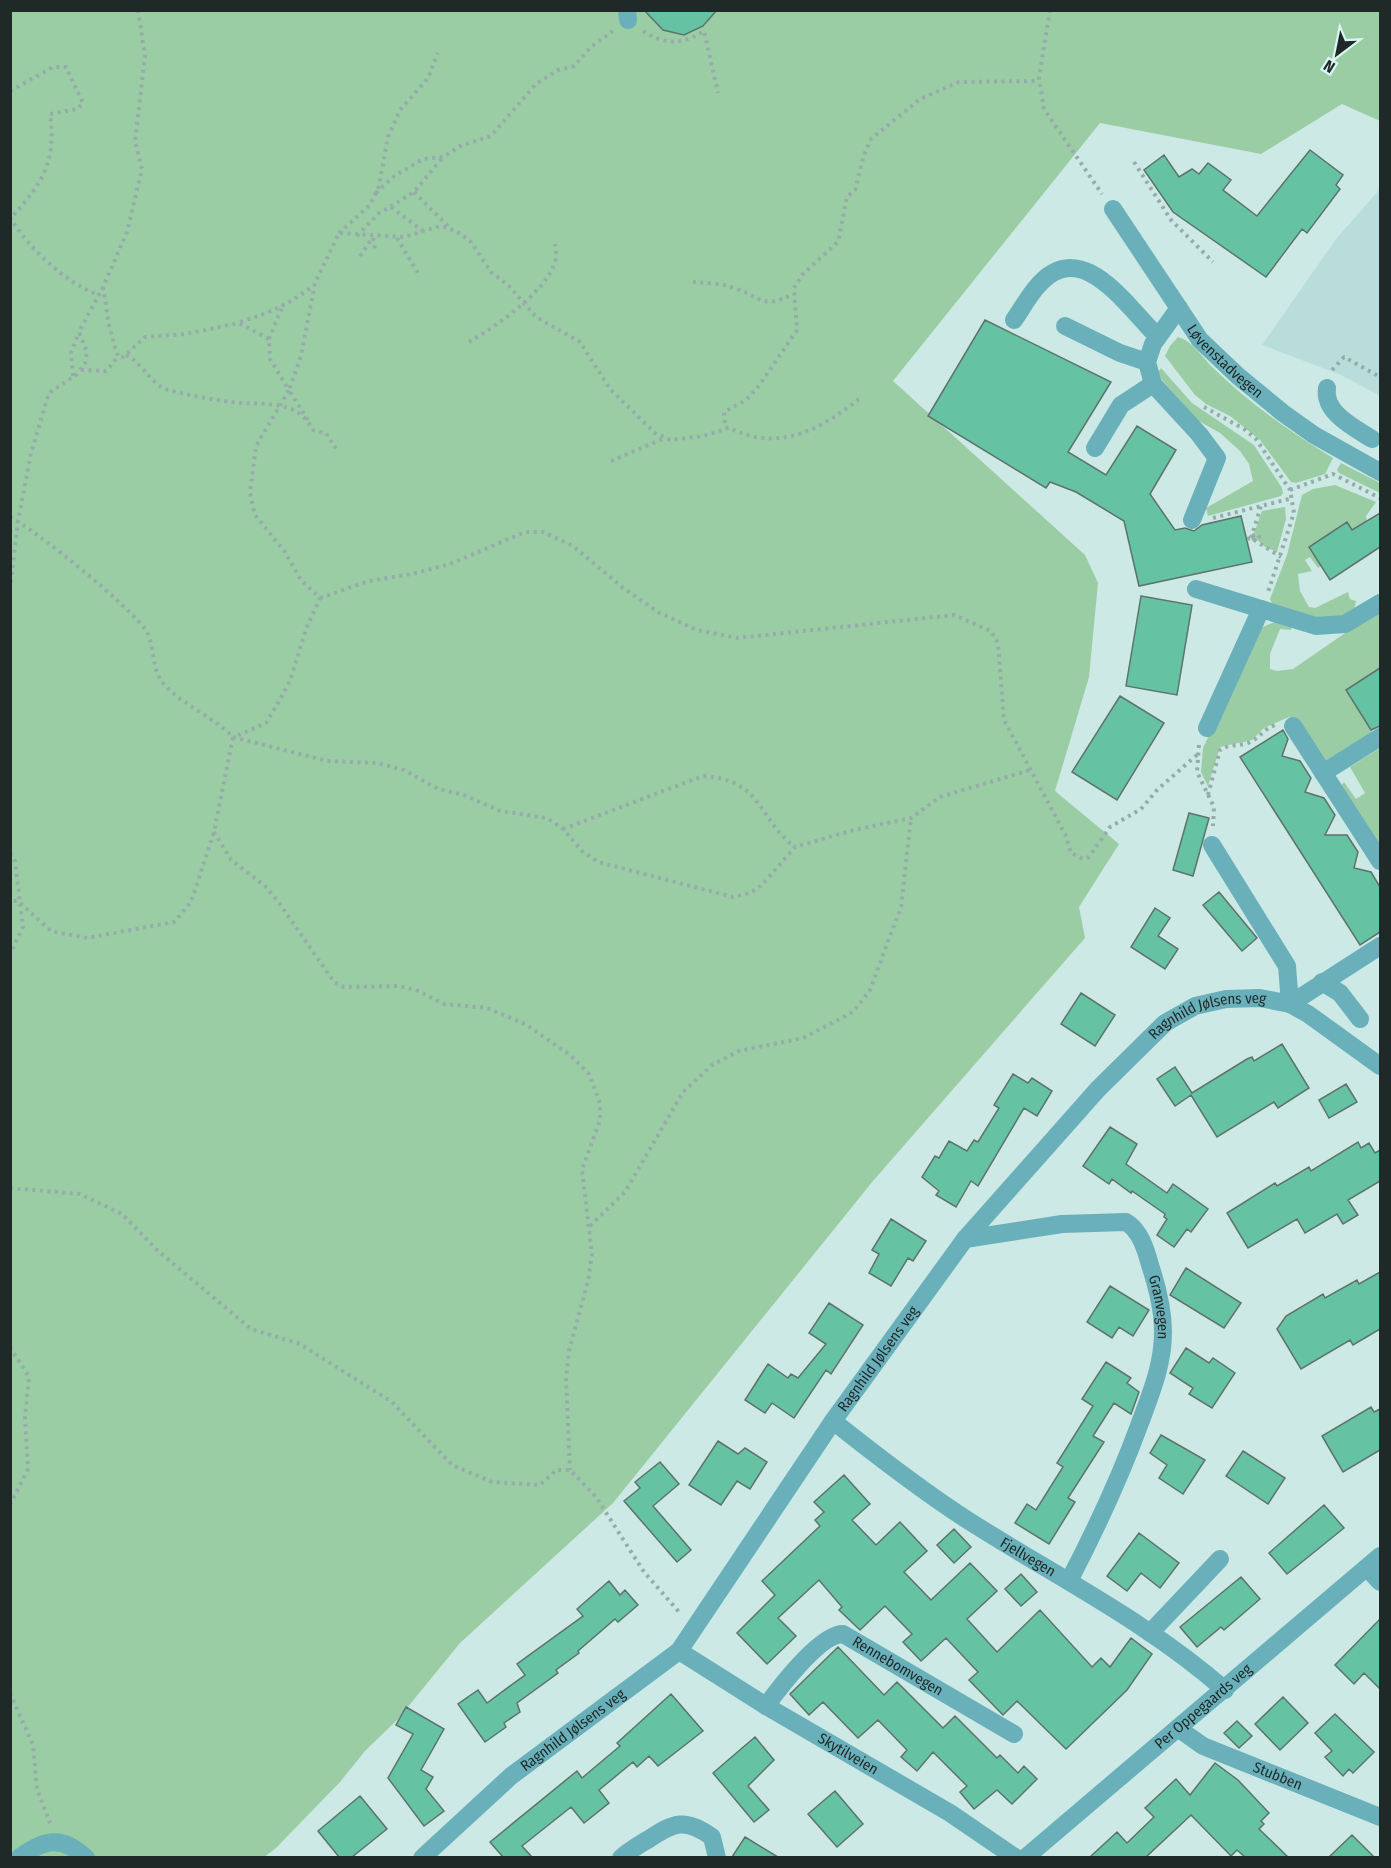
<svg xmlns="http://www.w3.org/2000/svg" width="1391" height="1868" font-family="'Fira Sans Condensed',sans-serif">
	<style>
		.built { fill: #b9ddda }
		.green { fill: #9bcda4 }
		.building { fill: #65c3a4; stroke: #5d736b; stroke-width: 1.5 }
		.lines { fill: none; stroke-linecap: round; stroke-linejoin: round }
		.path { stroke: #96acaa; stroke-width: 4; stroke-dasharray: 3 4.5; stroke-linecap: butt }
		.minor { stroke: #6ab0bb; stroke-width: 18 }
		.labels { text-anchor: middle; stroke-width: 6; stroke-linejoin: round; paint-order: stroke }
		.street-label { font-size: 15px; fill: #1e2928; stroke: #daf6f3 }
	</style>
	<rect width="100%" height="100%" fill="#cde9e6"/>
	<path class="built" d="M 1380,189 L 1380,396 L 1341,375 L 1262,345 L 1336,239 Z"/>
	<path class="green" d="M 11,11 L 1380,11 L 1380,121 L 1342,104 L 1261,154 L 1100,123 L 893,381 L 1085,555 L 1098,583 L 1089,677 L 1055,791 L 1119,844 L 1079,907 L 1085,938 L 873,1181 L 613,1503 L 460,1643 L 398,1719 L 365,1751 L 340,1782 L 276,1848 L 263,1858 L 11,1858 Z
		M 1178,337 C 1193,341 1202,357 1212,367 C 1249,403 1290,432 1333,458 L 1325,474 L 1296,483 L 1291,482 L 1260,440 L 1230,416 L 1206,404 L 1195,395 L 1165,356 L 1170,346 Z
		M 1161,368 L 1192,403 L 1254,445 L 1282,488 L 1283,493 L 1281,496 L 1208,516 L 1206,508 L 1253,481 L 1249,464 L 1240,451 L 1220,433 L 1197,420 L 1157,374 Z
		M 1341,463 L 1380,483 L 1380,493 L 1339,473 L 1337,470 Z
		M 1335,485 L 1376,502 L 1366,516 L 1367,521 L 1355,535 L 1346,523 L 1309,546 L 1321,566 L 1318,568 L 1310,557 L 1305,560 L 1312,571 L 1298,574 L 1300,591 L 1309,607 L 1315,608 L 1348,592 L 1350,599 L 1356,601 L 1354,611 L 1331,621 L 1273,606 L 1270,599 L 1287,555 L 1302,495 L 1313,489 Z
		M 1285,507 L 1286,519 L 1277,552 L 1265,547 L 1253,536 L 1262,511 Z
		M 1380,609 L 1380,668 L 1346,690 L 1375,737 L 1331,765 L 1321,760 L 1293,717 L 1289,717 L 1264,728 L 1252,740 L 1220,747 L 1208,786 L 1201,772 L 1203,748 L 1260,628 L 1277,621 L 1292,626 L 1291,630 L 1280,629 L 1270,654 L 1270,669 L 1277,671 L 1293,669 Z
		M 1380,748 L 1380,851 L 1341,786 L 1344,782 L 1356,799 L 1365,793 L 1350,767 Z"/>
	<path class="building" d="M 644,10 L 717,10 L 703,26 L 684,35 L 663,30 Z
		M 1310,150 L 1343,175 L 1336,185 L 1340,189 L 1307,233 L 1302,229 L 1266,277 L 1173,212 L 1144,170 L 1164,155 L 1179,177 L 1192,169 L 1199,174 L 1208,163 L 1231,180 L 1223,190 L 1257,216 Z
		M 985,320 L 1111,382 L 1068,452 L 1106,475 L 1137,426 L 1176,450 L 1150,494 L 1175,530 L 1185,528 L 1194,531 L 1202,525 L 1241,516 L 1252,562 L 1139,586 L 1124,521 L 1076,492 L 1050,482 L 1046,488 L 928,416 Z
		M 1380,513 L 1380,547 L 1330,580 L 1309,547 L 1347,522 L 1352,530 Z
		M 1141,596 L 1192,605 L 1177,695 L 1126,686 Z
		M 1380,668 L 1380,726 L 1371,730 L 1346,690 Z
		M 1120,696 L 1164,723 L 1117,800 L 1072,772 Z
		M 1283,730 L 1288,739 L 1282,756 L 1300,761 L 1311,778 L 1305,792 L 1324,798 L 1335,815 L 1325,835 L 1347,835 L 1358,852 L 1354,868 L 1371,872 L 1380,887 L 1380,932 L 1360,945 L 1240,757 Z
		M 1189,813 L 1209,818 L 1193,876 L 1173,870 Z
		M 1219,892 L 1257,938 L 1242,951 L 1203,905 Z
		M 1155,908 L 1170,918 L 1158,936 L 1178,949 L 1165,969 L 1131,947 Z
		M 1081,993 L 1115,1015 L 1095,1046 L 1061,1024 Z
		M 1282,1044 L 1309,1088 L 1278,1108 L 1274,1102 L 1217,1137 L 1191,1095 L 1175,1106 L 1157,1079 L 1175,1067 L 1192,1093 L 1247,1059 L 1252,1057 L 1254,1061 Z
		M 1013,1074 L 1028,1083 L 1032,1078 L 1052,1091 L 1037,1116 L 1024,1108 L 978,1186 L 971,1181 L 956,1207 L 936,1195 L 939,1191 L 922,1177 L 935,1156 L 939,1158 L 949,1141 L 967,1151 L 974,1140 L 978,1142 L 999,1108 L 994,1105 Z
		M 1346,1084 L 1357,1102 L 1329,1118 L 1319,1100 Z
		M 1110,1127 L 1137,1144 L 1126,1164 L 1167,1193 L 1173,1184 L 1208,1209 L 1191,1232 L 1187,1229 L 1174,1247 L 1157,1235 L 1167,1219 L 1164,1217 L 1165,1214 L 1132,1191 L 1131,1193 L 1112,1179 L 1109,1184 L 1083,1166 Z
		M 1358,1142 L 1361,1148 L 1369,1143 L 1375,1153 L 1380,1150 L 1380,1181 L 1348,1200 L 1358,1215 L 1343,1224 L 1337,1214 L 1305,1233 L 1297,1219 L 1248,1248 L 1227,1213 L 1275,1183 L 1277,1186 L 1309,1167 L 1311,1171 Z
		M 891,1219 L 926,1241 L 913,1261 L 908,1258 L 891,1286 L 869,1273 L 879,1254 L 872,1250 Z
		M 1186,1268 L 1241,1303 L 1224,1328 L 1170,1295 Z
		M 1380,1272 L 1380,1329 L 1353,1345 L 1350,1340 L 1301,1369 L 1277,1329 L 1286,1316 L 1323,1294 L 1325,1298 L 1357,1280 L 1359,1284 Z
		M 1110,1286 L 1149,1310 L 1133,1336 L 1119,1327 L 1112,1338 L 1087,1322 Z
		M 829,1303 L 863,1325 L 831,1374 L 826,1370 L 794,1418 L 772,1403 L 765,1413 L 745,1400 L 768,1364 L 788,1378 L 791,1374 L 798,1378 L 826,1344 L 809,1333 Z
		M 1186,1348 L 1209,1363 L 1213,1358 L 1235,1373 L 1212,1408 L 1189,1394 L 1193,1388 L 1170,1373 Z
		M 1106,1362 L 1131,1378 L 1127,1383 L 1139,1392 L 1131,1414 L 1114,1403 L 1093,1436 L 1104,1442 L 1068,1498 L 1075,1502 L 1049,1544 L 1015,1523 L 1027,1504 L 1036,1510 L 1063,1467 L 1057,1463 L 1093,1406 L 1082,1399 Z
		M 1371,1407 L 1374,1412 L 1380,1409 L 1380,1450 L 1343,1472 L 1322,1436 Z
		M 1161,1435 L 1205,1460 L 1183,1494 L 1159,1478 L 1167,1465 L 1150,1453 Z
		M 718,1441 L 738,1454 L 745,1448 L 767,1462 L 750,1489 L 737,1481 L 721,1505 L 689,1485 Z
		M 1243,1451 L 1285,1478 L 1268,1504 L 1226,1476 Z
		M 660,1462 L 679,1484 L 653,1506 L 691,1550 L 677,1562 L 624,1501 L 640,1488 L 635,1482 Z
		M 844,1475 L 870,1504 L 852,1520 L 876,1545 L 900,1522 L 927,1551 L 904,1572 L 931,1600 L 970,1563 L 997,1591 L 967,1619 L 997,1652 L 1040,1610 L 1092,1667 L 1101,1658 L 1110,1667 L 1131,1638 L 1152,1654 L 1127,1690 L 1066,1749 L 1017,1701 L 1003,1715 L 1001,1713 L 969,1680 L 978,1672 L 946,1638 L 921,1661 L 903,1642 L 912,1634 L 885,1606 L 860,1630 L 839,1610 L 842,1607 L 819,1580 L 778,1618 L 796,1636 L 767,1664 L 737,1633 L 775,1595 L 762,1581 L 820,1526 L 815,1520 L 824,1512 L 814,1502 Z
		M 1324,1505 L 1344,1528 L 1287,1574 L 1269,1553 Z
		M 954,1529 L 971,1547 L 954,1563 L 937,1545 Z
		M 1139,1533 L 1179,1563 L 1160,1588 L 1141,1573 L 1127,1591 L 1107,1576 Z
		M 1021,1574 L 1037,1592 L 1021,1606 L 1005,1589 Z
		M 1241,1577 L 1260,1599 L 1224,1630 L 1221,1627 L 1197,1647 L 1180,1627 Z
		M 609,1581 L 620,1595 L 625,1590 L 638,1605 L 618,1622 L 615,1619 L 578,1651 L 579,1653 L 556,1670 L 558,1673 L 517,1703 L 520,1712 L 504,1723 L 506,1727 L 485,1742 L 458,1704 L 478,1690 L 487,1703 L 525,1675 L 517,1664 L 583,1616 L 577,1609 Z
		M 1380,1619 L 1380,1689 L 1364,1673 L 1354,1684 L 1335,1665 Z
		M 838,1647 L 884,1695 L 897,1682 L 943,1728 L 955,1716 L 997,1758 L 1000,1755 L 1018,1773 L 1024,1766 L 1037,1779 L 1012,1804 L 997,1790 L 974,1809 L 960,1792 L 967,1786 L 933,1752 L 917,1771 L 901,1757 L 907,1750 L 878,1720 L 858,1738 L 823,1702 L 809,1715 L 790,1694 Z
		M 671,1694 L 703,1731 L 658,1766 L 649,1756 L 637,1767 L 633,1762 L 599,1790 L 609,1803 L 584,1823 L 571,1807 L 522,1846 L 532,1857 L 503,1857 L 490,1842 L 577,1771 L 582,1778 L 620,1746 L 617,1743 Z
		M 1283,1697 L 1308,1723 L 1280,1750 L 1255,1724 Z
		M 406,1707 L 444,1729 L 421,1770 L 433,1777 L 426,1789 L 444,1811 L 424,1826 L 388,1778 L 413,1734 L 396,1725 Z
		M 1335,1714 L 1374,1752 L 1353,1773 L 1349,1769 L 1343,1776 L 1325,1757 L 1332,1751 L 1315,1733 Z
		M 1237,1721 L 1252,1736 L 1239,1748 L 1224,1733 Z
		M 755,1737 L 774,1760 L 748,1786 L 769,1810 L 754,1822 L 713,1773 Z
		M 1215,1763 L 1238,1780 L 1269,1813 L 1261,1821 L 1264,1824 L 1259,1829 L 1288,1857 L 1245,1857 L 1237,1850 L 1231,1856 L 1191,1815 L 1146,1857 L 1090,1857 L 1117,1832 L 1127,1843 L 1154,1817 L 1145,1808 L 1176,1779 L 1190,1795 Z
		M 835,1791 L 863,1824 L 837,1847 L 808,1814 Z
		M 360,1796 L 387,1829 L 352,1857 L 339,1857 L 318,1831 Z
		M 1352,1835 L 1374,1857 L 1329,1857 Z
		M 745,1837 L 778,1857 L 732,1857 Z"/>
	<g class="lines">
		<path class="path" d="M 1050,10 L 1039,78 L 1044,109 L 1102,194
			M 643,31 C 664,45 683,45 704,31 L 718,93
			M 10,91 L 53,67 L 66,67 L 83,103 L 78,109 L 50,114 C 57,161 42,184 11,218
			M 1134,162 L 1171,220 L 1213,262
			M 414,192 L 452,230
			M 376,193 L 393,177 L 423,159 L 443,157 L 460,146 L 491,136 L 536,84 L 558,70 L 574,66 L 591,47 L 613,31
			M 391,207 L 423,231
			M 10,217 C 26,246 68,285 99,295
			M 339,233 L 370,205 L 379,186 L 388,137 L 400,110 L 428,78 L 438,53
			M 357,236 L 378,214 L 414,192 L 443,157
			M 373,238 L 375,249
			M 397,238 L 418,273
			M 360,256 L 373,237
			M 693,282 C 705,283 720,283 731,287 C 760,295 761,311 793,294
			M 103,287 L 109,326 L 118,357 L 123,357 L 145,337 L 186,334 L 239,323 L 269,339 L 270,359 L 289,390 L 256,446 L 250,493 L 255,515 L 285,552 L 301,580 L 320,598 L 306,629 L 290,681 L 278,703 L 266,723 L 234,737
			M 240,322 C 269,313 291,304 315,284
			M 269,339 L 282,307
			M 469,342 C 496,326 546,292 555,262 C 557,257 556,250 555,244
			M 126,355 C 143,363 150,384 168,390 C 183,394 215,400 231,402 C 262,406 296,397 313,430 L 326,433 L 338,452
			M 81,370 L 106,371 L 118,357
			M 1332,370 L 1344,357 L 1380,377
			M 73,376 L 71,353 L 79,332
			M 859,399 C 831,421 799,442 761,438 C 749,437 737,431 725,427 L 724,412 L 746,400 L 759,386 L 797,330 L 794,288 L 803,274 L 838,242 L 847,197 L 855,190 L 864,155 L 871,139 L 920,99 L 959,82 L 1039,81
			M 1204,407 L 1244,429 L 1256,439 L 1290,490 L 1294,513 L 1268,592
			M 308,420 L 289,390 L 301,356 L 315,283 L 339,233 L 404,237 L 440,226 L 456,231 L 471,242 L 491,272 L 509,286 L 536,317 L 580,342 L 610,389 L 655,433 L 670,440 L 703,436 L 729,428
			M 611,461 L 665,438
			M 1290,490 L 1333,474 L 1380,498
			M 10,517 C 36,530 133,609 147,632 C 154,645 152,664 159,677 C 172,700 214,717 233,737 L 214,832 L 191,902 L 174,922 L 87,938 L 51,931 L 18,901 L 10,901
			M 1213,518 L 1293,498
			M1253 537a3 3 0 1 1 6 0a3 3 0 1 1-6 0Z
			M 1251,538 L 1261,506
			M 1247,539 L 1251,538 L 1281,557
			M 10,590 L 18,521 L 31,453 L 49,393 L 76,375 L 85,363 L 87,352 L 79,332 L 103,287 L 127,232 L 142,169 L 135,142 L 145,56 L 138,10
			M 320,598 L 369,581 L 412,574 L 450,564 L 525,532 L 543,532 L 573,546 L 622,587 L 658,612 L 697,630 L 737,638 L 954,615 L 991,631 L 998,643 L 1004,720 L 1066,836 L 1071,853 L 1083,859 L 1089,857 L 1110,827 L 1141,809 L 1157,790 L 1198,754
			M 233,737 L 327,761 L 377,763 L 404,770 L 438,789 L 464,795 L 500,811 L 547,818 L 563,829 L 582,851 L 598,862 L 733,897 L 750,893 L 762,885 L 795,847 L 854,830 L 911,818 L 940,797 L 1030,770
			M 1199,745 L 1197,772 L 1214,807 L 1213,826
			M 1208,795 L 1220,750 C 1230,743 1242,747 1252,741 C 1261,736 1264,729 1275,725
			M 563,829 L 703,776 C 764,780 757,819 795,847
			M 214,832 L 231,860 L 265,886 L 280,904 L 334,982 L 344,987 L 398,986 L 416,990 L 444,1004 L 487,1008 L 525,1024 L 570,1055 L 589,1074 L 600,1103 L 600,1120 L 582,1170 L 592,1254 L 588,1281 L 569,1351 L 566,1378 L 570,1470
			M 10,853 L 15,861 L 23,927 L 10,954
			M 10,1188 L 80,1194 L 122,1214 L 158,1251 L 251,1329 L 300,1344 L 392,1402 L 452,1465 L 492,1482 L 540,1485 L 556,1470 L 570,1470 L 596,1497 L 644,1572 L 680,1613
			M 590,1226 L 625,1192 L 683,1092 L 712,1065 L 739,1051 L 803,1038 L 853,1012 L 870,990 L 901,907 L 911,818
			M 10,1347 L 29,1377 L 25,1417 L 28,1469 L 10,1505
			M 10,1693 L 33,1745 L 37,1789 L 50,1823"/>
		<g class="minor">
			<path d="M 627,10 L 628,20"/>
			<path id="s1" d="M 1113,209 L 1200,340 L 1238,376 L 1283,413 L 1314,435 L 1380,472"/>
			<path d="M 1179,308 L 1153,344 L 1147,362 L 1153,384 L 1199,434 L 1217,458 L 1192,520"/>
			<path d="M 1014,320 C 1021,310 1027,299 1035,289 C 1080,232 1126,306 1158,337"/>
			<path d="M 1065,326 L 1120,353 L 1147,362"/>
			<path d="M 1327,388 C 1323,413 1355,428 1372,439"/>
			<path d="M 1095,448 L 1121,405 L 1153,384"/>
			<path d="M 1196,589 L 1316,626 L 1345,624 L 1380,603"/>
			<path d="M 1293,726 L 1380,861"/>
			<path d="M 1207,728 L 1261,609"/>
			<path d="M 1323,773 L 1380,737"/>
			<path d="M 1212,845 L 1287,966 L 1290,1004"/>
			<path d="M 1322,982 L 1340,993 L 1360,1019"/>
			<path d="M 1290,1004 L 1380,946"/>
			<path id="s2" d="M 965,1239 L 1062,1224 L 1126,1222 C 1140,1230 1146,1250 1150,1265 C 1157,1286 1163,1309 1163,1332 C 1163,1365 1151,1393 1140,1423 C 1120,1478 1096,1529 1069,1581"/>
			<path id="s3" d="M 833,1421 C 877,1456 922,1491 969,1521 C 1055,1576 1148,1622 1225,1690"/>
			<path d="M 1367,1568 L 1380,1582"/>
			<path d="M 1150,1633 L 1220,1559"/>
			<path id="s4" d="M 679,1651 L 766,1706 L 950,1813 L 1016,1858"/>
			<path id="s5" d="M 766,1706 C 780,1687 820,1634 843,1634 L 1014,1734"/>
			<path id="s6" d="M 1179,1729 L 1203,1746 L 1380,1817"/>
			<path d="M 19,1858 C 44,1839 62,1835 86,1858"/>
			<path id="s7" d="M 422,1858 L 511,1776 L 679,1651 L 833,1421 L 965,1239 L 1098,1089 L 1165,1023 L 1195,1006 L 1226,999 L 1260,998 L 1290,1004 L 1308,1014 L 1380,1066"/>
			<path d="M 621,1858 C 630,1850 639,1845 649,1839 C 674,1822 686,1818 712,1837 L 717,1858"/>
			<path id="s8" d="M 1025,1858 L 1380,1556"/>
		</g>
	</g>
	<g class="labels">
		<g class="street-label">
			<text dy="5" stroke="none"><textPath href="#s1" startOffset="190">Løvenstadvegen</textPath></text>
			<text dy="5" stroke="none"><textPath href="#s7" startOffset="1170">Ragnhild Jølsens veg</textPath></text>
			<text dy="5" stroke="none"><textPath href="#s2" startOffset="256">Granvegen</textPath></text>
			<text dy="5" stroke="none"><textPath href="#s7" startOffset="684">Ragnhild Jølsens veg</textPath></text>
			<text dy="5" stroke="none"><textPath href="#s3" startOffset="238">Fjellvegen</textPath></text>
			<text dy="5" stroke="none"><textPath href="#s5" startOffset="171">Rennebomvegen</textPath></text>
			<text dy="5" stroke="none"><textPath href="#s8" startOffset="234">Per Oppegaards veg</textPath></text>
			<text dy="5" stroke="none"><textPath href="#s7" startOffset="198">Ragnhild Jølsens veg</textPath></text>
			<text dy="5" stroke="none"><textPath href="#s4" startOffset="198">Skytilveien</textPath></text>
			<text dy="5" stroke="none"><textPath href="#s6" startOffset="110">Stubben</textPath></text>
		</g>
	</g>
	<rect width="1391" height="1868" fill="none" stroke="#1e2928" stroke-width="24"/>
	<g transform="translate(1337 54) rotate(212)" stroke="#daf6f3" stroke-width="4.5" paint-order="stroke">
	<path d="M0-4.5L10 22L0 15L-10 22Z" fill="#1e2928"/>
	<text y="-9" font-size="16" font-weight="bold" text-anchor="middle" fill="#1e2928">N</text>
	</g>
</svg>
